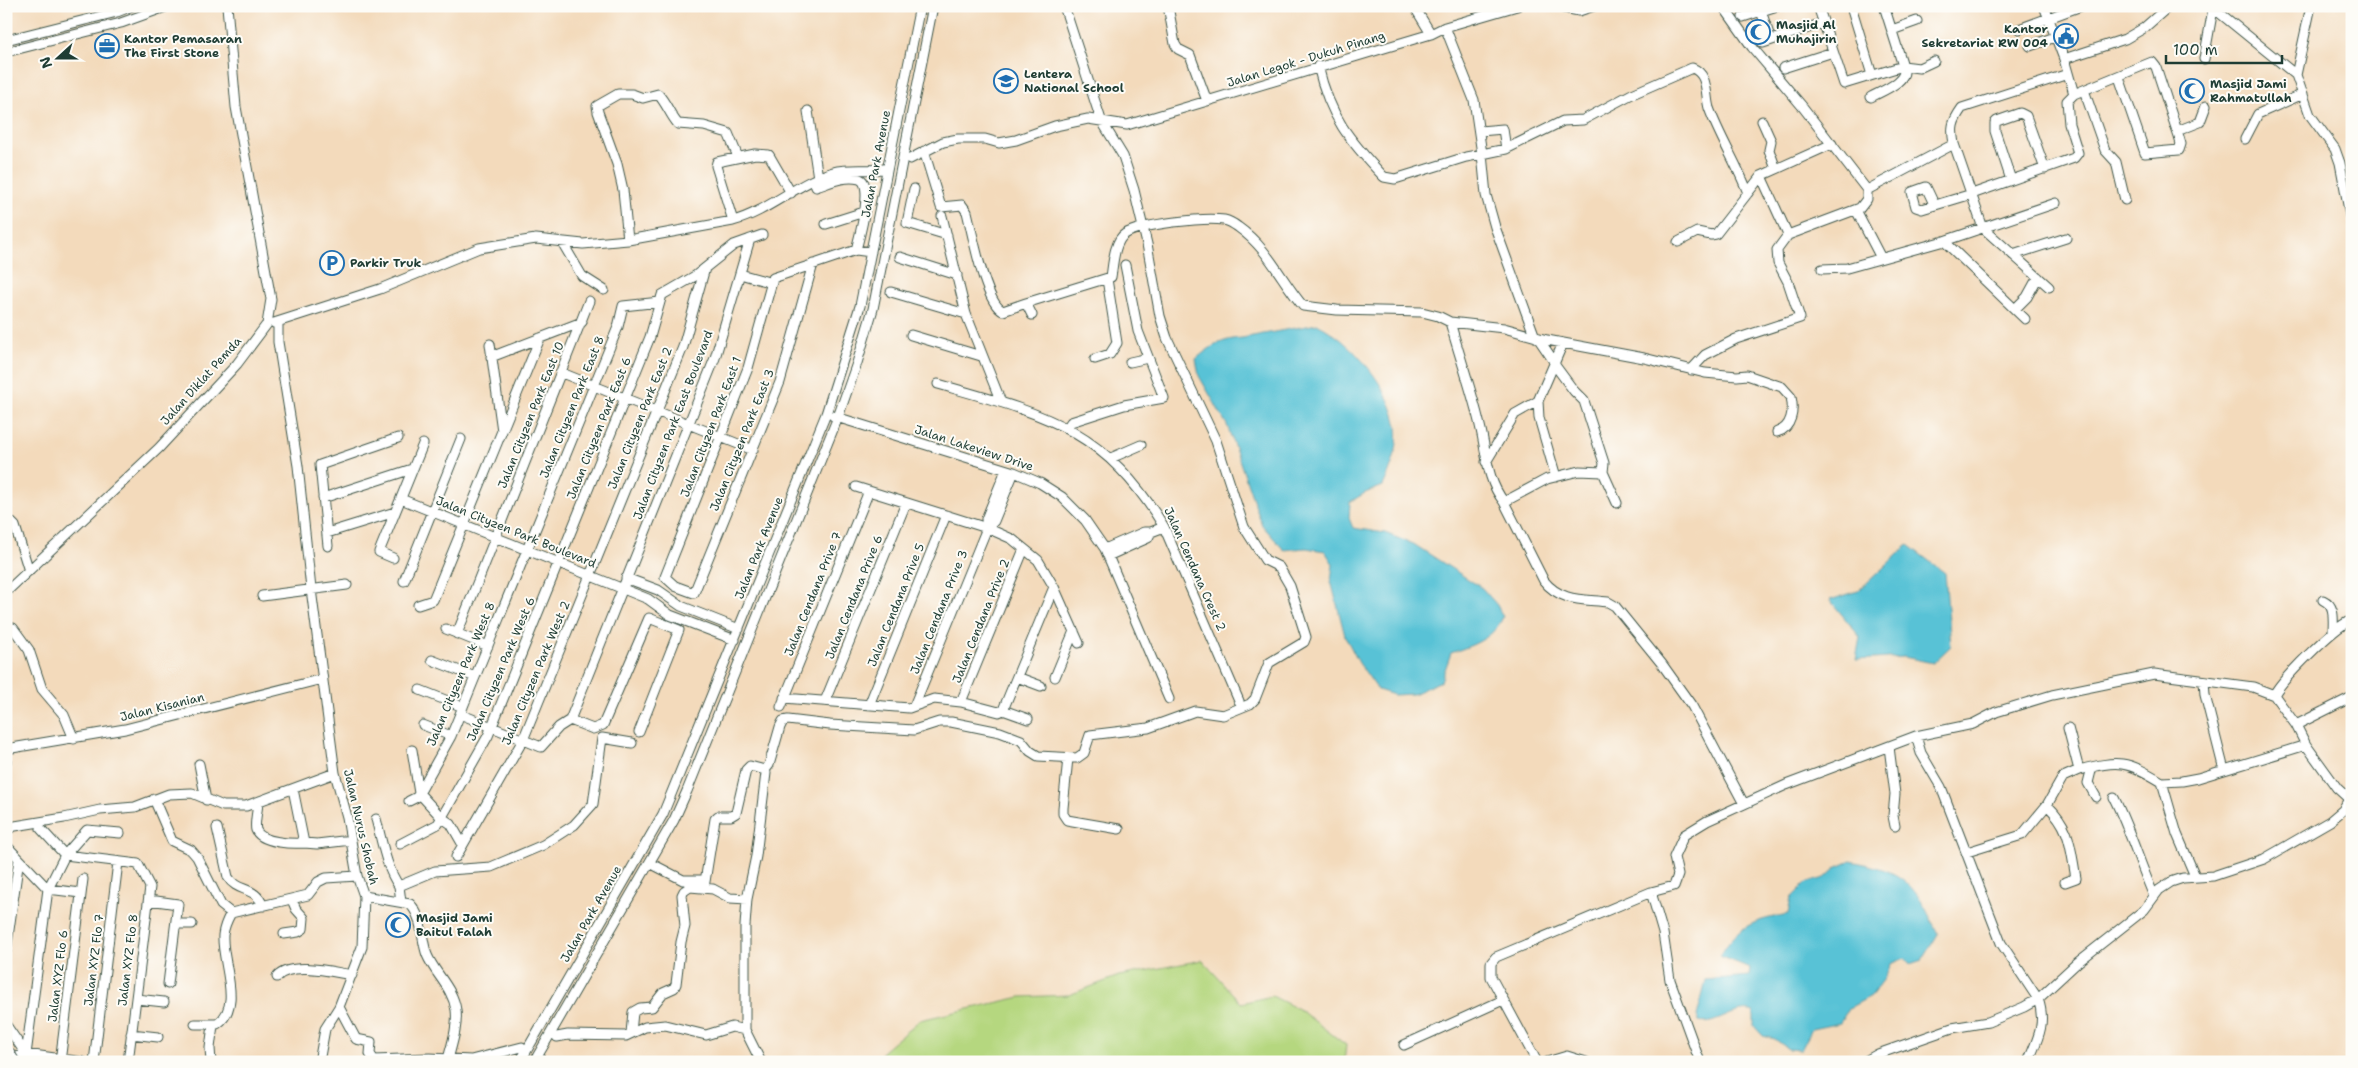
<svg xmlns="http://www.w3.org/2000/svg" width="2358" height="1068" font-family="'Shantell Sans',sans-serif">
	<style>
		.green { fill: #b5d77f; stroke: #6a8a5a }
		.water { fill: #59c2d6; stroke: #3c8085 }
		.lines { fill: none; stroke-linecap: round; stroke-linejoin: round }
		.minor-casing { stroke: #3f5548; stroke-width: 11 }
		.minor { stroke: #fff; stroke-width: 9 }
		.minor-bridge-casing { stroke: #3f5548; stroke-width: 11; stroke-linecap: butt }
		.minor-bridge { stroke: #fff; stroke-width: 9 }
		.labels { text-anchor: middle; stroke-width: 4; stroke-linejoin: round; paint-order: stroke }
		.poi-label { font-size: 12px; font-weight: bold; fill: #1f3d34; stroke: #fdfcf7; text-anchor: start }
		.street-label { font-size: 12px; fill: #1f3d34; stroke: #fdfcf7 }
	</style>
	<rect width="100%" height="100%" fill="#fdfcf7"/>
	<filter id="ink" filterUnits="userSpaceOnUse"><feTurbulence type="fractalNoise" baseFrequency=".02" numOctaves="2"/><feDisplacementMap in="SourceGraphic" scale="10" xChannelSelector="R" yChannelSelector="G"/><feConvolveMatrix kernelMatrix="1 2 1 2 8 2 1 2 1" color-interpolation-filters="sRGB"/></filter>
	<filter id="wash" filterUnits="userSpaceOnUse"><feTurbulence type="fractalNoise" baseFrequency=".0096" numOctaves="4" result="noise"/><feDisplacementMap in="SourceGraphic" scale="20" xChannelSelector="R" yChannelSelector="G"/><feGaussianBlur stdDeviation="1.12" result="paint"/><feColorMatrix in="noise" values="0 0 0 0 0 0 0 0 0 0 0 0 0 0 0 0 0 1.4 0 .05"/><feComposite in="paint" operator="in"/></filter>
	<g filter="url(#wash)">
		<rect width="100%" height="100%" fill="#f3dabb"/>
		<path class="green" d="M 1202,960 L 1241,1003 L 1272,996 L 1300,1010 L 1346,1045 L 1344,1062 L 882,1062 L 882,1052 L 920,1020 L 1021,997 L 1069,995 L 1119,976 Z"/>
		<path class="water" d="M 1317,324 C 1352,341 1391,388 1397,427 C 1400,446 1391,469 1383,486 L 1365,493 L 1350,502 L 1349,518 L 1353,528 L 1385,533 L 1415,545 L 1482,588 L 1497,605 L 1503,617 C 1493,639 1473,645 1451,653 L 1441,681 L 1413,694 L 1394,695 L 1378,690 L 1359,663 L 1345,636 L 1331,581 L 1333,564 L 1325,551 L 1306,548 L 1284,550 L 1262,525 L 1227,425 L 1199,376 L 1196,359 C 1211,346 1222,339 1242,338 Z
			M 1908,545 L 1945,573 L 1951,646 L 1933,663 L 1904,657 L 1856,660 L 1860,637 L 1830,600 L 1858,591 Z
			M 1851,861 C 1864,864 1880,867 1892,873 C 1916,884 1927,911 1938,934 L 1922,960 L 1910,964 L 1905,958 L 1891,964 L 1884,979 L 1871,996 L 1849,1008 L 1840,1023 L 1812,1029 L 1801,1050 L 1788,1049 L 1775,1039 L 1763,1036 L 1754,1026 L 1754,1012 C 1735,1005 1716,1027 1699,1022 L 1697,1016 L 1706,980 L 1749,976 L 1750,968 L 1720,956 C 1739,924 1754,921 1788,914 L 1791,898 L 1806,883 L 1825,878 L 1837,867 Z"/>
	</g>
	<g filter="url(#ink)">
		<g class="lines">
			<defs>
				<path id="minor" d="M 1168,6 L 1175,44 L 1178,49 L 1190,55 L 1207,101
					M 1414,6 L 1431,34
					M 1554,6 L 1579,11 L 1594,6
					M 1818,6 L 1844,84 L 1903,66 C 1910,81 1882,91 1871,97
					M 1851,6 L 1872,75
					M 1884,6 L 1903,66 L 1919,68 L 1934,61
					M 2044,6 L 2064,59 L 2074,94
					M 2211,6 L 2296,75
					M 2311,6 L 2296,75 L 2310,115 L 2335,149 L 2340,163 L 2352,226
					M 1761,11 L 1771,40
					M 1743,17 L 1777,6
					M 2019,29 L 2081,6
					M 1892,30 L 1917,21
					M 6,40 L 117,12 L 132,6
					M 1763,43 L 1823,23
					M 2030,46 L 2055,37
					M 6,52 L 121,23 L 168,6
					M 2064,59 L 2125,39 L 2144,28 L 2169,6
					M 2204,59 L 2213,9
					M 1318,66 C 1330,117 1349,140 1384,177 L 1395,179 L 1466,157 L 1482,154 L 1474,100 L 1445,27
					M 1783,68 L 1833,52
					M 2084,90 L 2105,150 L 2116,162 L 2125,200
					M 808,111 L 818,178
					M 1762,121 L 1771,141 L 1769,150 L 1776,169
					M 1480,131 L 1503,129 L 1506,149 L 1482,154 L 1486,195 L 1495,227 L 1535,337
					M 2177,131 L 2200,122 L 2206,106
					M 2245,139 L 2258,114 L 2303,94
					M 1954,144 L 1983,228 L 2049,287
					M 1506,149 L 1563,121 L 1583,120 L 1630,95 L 1692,68 C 1709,74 1705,94 1709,108 C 1720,138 1737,164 1748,193
					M 924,151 L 941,207 L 962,205 L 967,212 C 972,231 985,304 1003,311 L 1026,303 L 1032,315
					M 910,159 L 943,142 L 958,139 L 985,139 L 999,143 L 1016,140 L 1055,126 L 1088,119 L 1127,125 L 1431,34 L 1445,27 L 1517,6
					M 1761,176 L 1832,144
					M 2011,180 L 1995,131 L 1995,123 L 1997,121 L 2020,113 L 2026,116 L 2045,169
					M 816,187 C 829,183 845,175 859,179 C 875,182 859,238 856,250
					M 914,189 L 907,223 L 947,235
					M 1867,190 L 1954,144 C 1951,128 1952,122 1962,108 L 2068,74
					M 1934,204 L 1926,187 L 1912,192 L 1916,207 L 1922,209 L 1972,194 L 2074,158 L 2078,153 L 2069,124 L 2067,101 L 2074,94 L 2152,62 L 2156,67 L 2179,137 L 2181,144 L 2179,150 L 2145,153 L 2119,77
					M 1856,210 L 1881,258
					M 942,216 L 966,314 L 1001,402
					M 733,221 L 716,166 L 717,162 L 755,154 L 769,155 L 791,193
					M 826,224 L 864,212
					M 628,240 L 623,190 L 617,164 L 598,112 L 597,106 L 618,94 L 632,94 L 643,98 L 658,94 C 667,104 670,115 678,124 L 704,126 L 728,133 L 738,157
					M 1944,241 L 2025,319
					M 562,242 L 582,276 L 604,290
					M 1678,242 L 1697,232 L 1711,235 L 1716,234 L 1761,176 L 1788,235
					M 2013,255 L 2066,238
					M 900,257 L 957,275
					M 813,264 L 780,382 L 694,593 L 675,586 L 665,577 L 748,368 L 773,278 L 856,250 L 871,252
					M 1822,269 L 1847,268 L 1944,241 L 2056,203
					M 740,274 L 772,283
					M 891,292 L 966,314
					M 1026,303 L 1111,277 C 1113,265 1114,241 1125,234 C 1141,224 1205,217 1224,220 C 1229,221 1234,224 1238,227 C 1269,249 1280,279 1303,306 L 1337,310 L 1422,312 L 1438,316 L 1450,322 L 1504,328 L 1547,340 L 1644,358 L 1705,373 L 1737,376 L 1747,375 L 1782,387 L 1791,397 C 1794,410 1792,428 1777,432
					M 2015,309 L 2027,297 L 2038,277
					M 278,322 L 278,342 L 298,466 L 311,589 L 335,773 L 347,817 L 357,876 L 364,896 L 362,947 L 339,1007 L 325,1029 L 319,1062
					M 1450,322 C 1460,358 1473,394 1481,430 C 1487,456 1487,480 1504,502
					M 274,323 L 380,289 L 479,248 L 536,239 L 583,244 L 628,240 L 733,221 C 769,211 797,183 833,172 C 848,168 867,171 883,169
					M 911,335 L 981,356
					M 1538,338 L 1555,363
					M 490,344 L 502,431
					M 491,357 L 582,322
					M 1095,359 L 1110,354 L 1117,343 L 1107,279
					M 1130,362 L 1148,358
					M 1554,364 L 1574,391 L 1584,401 L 1604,463 L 1603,472
					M 1691,370 L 1705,355 L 1736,339 L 1800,318 L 1788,282 L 1778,263 L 1777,250 L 1788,235 L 1860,208 L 1867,199 L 1867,190 L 1802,106 L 1752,47 L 1723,6
					M 562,373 L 753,450
					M 938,384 C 1043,414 1104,427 1164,527 L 1239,701
					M 833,416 L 1014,472 L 1040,483 L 1062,497 L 1085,520 L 1105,549 L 1169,699
					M 1067,428 L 1071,422 L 1124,405 L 1164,398 L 1138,331 L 1125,265
					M 1111,458 L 1141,445
					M 1486,462 L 1515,414 L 1538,401
					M 1556,477 L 1539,418 L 1538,401 L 1563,343
					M 856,487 L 987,528 L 1012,539 L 1038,560 L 1054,587 L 1079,643
					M 323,498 L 412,469
					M 401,499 L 648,599 L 670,615 L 735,640
					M 1617,503 L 1603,472 L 1579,471 L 1547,479 L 1504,502 L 1544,581 C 1561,602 1583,599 1608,602 L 1615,606 L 1662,664 L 1692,706 L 1744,804
					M 9,520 L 15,526 L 29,571
					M 987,528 L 986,519 L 1006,470
					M 327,533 L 395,512
					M 328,546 L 320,465 L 398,438
					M 1105,549 L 1144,532 L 1151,532 L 1164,527
					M 1108,556 L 1148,538 L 1151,532
					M 393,558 L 379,552 L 423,444
					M 626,578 L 658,590 L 681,606 L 739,629
					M 404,581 L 461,439
					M 6,592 L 159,448 L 237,364 L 267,324 L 271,299 L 236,107 L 227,6
					M 262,596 L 347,585
					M 2323,600 C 2336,606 2333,620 2333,632
					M 418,605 L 433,600 L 540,338
					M 13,628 L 29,650 L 42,689 L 64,715 L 74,739
					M 446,629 L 488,646
					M 457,634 L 589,301
					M 432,660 L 475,677
					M 1017,677 L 1041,686
					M 1055,677 L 1074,631
					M 2204,681 L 2205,695 L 2224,770
					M 420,690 L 463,707
					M 2274,695 C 2282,679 2334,627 2350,621
					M 784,698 L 909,708 L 934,699 L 961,702 L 999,712 L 1003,710 L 1028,719
					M 825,701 L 906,503
					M 961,702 L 1024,549
					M 869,705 L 946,515
					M 914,706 L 987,528 L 994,521 L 1014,472
					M 781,707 L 869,491
					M 1003,710 L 1054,587
					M 460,714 L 541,747 L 559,727 L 570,720
					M 570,720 L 715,358 L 750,239
					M 570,720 L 593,729 L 603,725 L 649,618 L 679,630 L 639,732
					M 423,725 L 451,736
					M 2296,725 L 2352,697
					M 2068,728 L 2079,770 C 2119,760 2126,760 2162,782 L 2177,834 L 2195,876
					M 1916,736 L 1921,753 L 1941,787 L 2001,943 L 2038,999 C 2047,1024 2037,1040 2028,1062
					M 1889,747 L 1895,794 L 1893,816 L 1895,826
					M 6,749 L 125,729 L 322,679
					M 412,750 L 419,793 L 441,817 L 451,824 L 463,845
					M 6,758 L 6,762
					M 1068,758 L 1063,808 L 1063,814 L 1067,820 L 1119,829
					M 199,764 L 206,800
					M 2092,767 L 2088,783 L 2096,797
					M 765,770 L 769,765 L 780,727 L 783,721 L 788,720 L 830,725 L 914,730 L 939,722 L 951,722 L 1000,732 L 1021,740 L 1030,751 L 1038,756 L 1077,758 L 1084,753 L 1090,735 L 1148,728 L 1195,711 L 1223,715 L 1250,704 L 1255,699 L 1269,663 L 1304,642 L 1306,637 L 1290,586 L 1279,567 L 1265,560 L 1244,527 L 1216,441 L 1167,338 L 1160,316 L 1147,244 L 1134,190 L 1123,156 L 1101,120 L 1064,6
					M 2162,782 L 2182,781 L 2198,778 L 2306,745
					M 293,789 L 304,843 L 317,844 L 351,840
					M 2114,798 C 2130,830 2140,864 2154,896
					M 154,799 L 172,841 L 191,850 L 197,857 L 221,905 L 231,913 L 308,895 L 318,882 L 326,878 L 357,876
					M 409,801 L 417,797 L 451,736 L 618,327 L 623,306 L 660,302
					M 258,802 C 258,809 254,823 256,830 C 261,843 293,844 304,843
					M 2047,805 C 2071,828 2070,846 2076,878 L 2065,882
					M 376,819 C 382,841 386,868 399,886
					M 217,828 L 228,877 C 237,893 255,885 263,906
					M 41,829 L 65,855 L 138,864 L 150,887 L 128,1062
					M 6,830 L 15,826 L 64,818 L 100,810 L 135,807 L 169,794 L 192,793 L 223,806 L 246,806 L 335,773
					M 400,844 L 438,824 L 488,736 L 650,337 L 662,295 L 695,276 L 734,245 L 762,235
					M 6,845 L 48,889 L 81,893
					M 1967,852 L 2022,835 L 2047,805 L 2063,777 L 2079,770
					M 456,857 L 523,740 L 683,347 L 705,268
					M 650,863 L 683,880 L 705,880
					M 704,888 L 715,819 L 718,816 L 731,816 L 736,813 L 746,770 L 750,766 L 765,770
					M 1651,892 L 1663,933 L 1670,980 L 1700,1062
					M 364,896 L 410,904 C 423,917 421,939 427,955 C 435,974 453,988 456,1010 C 458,1026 452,1044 448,1059
					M 149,900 L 178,904 L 168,984
					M 401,902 L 399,886 L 435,871 L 491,867 L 543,845 L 574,825 L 593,804 L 602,738 L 632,743
					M 176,924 L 192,924
					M 284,934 L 298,932 L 303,929 L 304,918 L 296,909 L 292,900
					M 6,951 L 19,859
					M 277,977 C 291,961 333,972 352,975
					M 136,999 L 164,1002
					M 339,1007 L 356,1039 L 371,1042 L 370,1054 L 374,1060 L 430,1058 L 471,1060 L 522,1047
					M 195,1024 L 217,1024 C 244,1006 221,962 223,935 C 224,926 227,920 231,913
					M 6,1025 L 26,1054
					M 631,1033 L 633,1012 L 640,1008 L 652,1007 L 663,993 L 674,988 L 676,984 L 681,942 L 685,926 L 682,895 L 684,891 L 690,887 L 713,889 L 730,898 L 747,899
					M 131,1034 L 158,1037
					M 557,1037 L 568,1035 L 626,1036 L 645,1027 L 665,1025 L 706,1035 L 732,1027 L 745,1030
					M 1404,1045 L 1503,1000
					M 6,1060 L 26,1054 L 83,1062
					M 25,1062 L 48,889 L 65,855 L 87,830 L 120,833
					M 60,1062 L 83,879
					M 94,1062 L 118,862
					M 211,1062 L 210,1048 L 213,1025
					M 520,1062 L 663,814 L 826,414 L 860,306 L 920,6
					M 534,1062 L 674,820 L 687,791 L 838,417 L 857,363 L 873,309 L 933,6
					M 761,1062 L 745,1030 L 745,926 L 747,899 L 756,856 L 766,773 L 765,770
					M 1537,1062 L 1491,977 L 1491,963 L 1496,957 L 1651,892 L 1674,886 L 1678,875 L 1674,857 L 1684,835 L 1707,821 L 1786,785 L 1916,736 L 1973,724 L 1996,712 L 2052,695 L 2154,674 L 2253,687 L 2274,695 L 2296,725 L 2306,745 L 2337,788 L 2349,799 L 2352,814
					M 1547,1062 L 1567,1056 L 1586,1062
					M 1864,1062 L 1878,1054 L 1952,1028 L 1988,1022 L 2024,1007 L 2038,999 L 2078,962 L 2144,910 L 2159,890 L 2171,882 L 2183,878 L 2213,876 L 2264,859 L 2330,821 L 2343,810 L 2349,799"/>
			</defs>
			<use href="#minor" class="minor-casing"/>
			<use href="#minor" class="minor"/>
			<defs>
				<path id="minor-bridge" d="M 9,1051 L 15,1062"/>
			</defs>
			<use href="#minor-bridge" class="minor-bridge-casing"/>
			<use href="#minor-bridge" class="minor-bridge"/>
		</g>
	</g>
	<defs>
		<symbol id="mosque-ring" viewBox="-11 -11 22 22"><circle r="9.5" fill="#fdfcf7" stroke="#1f6fb2" stroke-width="1.5"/><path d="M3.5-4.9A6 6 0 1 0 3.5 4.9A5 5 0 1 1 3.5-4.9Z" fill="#1f6fb2"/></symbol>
		<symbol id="civic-ring" viewBox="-11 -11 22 22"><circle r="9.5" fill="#fdfcf7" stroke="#1f6fb2" stroke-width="1.5"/><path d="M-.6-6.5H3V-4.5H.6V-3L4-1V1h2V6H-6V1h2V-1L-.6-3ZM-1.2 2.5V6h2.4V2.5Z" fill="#1f6fb2"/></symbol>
		<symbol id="office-ring" viewBox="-11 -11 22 22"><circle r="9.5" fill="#fdfcf7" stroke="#1f6fb2" stroke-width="1.5"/><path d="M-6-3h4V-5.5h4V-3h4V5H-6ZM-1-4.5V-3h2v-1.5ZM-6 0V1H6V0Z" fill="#1f6fb2"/></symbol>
		<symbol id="school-ring" viewBox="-11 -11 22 22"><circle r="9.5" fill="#fdfcf7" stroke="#1f6fb2" stroke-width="1.5"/><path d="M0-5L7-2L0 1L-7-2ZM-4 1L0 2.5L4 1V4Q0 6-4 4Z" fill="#1f6fb2"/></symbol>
		<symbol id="parking-ring" viewBox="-11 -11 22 22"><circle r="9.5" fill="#fdfcf7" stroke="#1f6fb2" stroke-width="1.5"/><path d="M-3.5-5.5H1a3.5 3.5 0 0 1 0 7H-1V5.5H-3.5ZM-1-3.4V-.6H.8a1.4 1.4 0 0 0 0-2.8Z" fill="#1f6fb2"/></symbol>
	</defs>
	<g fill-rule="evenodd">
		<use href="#mosque-ring" x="1744" y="18" width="28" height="28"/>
		<use href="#civic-ring" x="2052" y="22" width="28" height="28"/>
		<use href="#office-ring" x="93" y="32" width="28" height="28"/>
		<use href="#school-ring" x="992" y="67" width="28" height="28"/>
		<use href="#mosque-ring" x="2178" y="77" width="28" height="28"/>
		<use href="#parking-ring" x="318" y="249" width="28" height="28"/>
		<use href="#mosque-ring" x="384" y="911" width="28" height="28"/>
	</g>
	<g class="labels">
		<g class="poi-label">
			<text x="1776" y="29">Masjid Al<tspan x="1776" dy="14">Muhajirin</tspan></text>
			<text x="2048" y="33" text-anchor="end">Kantor<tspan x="2048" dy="14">Sekretariat RW 004</tspan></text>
			<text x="124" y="43">Kantor Pemasaran<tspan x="124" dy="14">The First Stone</tspan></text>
			<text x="1024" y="78">Lentera<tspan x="1024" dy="14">National School</tspan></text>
			<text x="2210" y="88">Masjid Jami<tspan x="2210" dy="14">Rahmatullah</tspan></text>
			<text x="350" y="267">Parkir Truk</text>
			<text x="416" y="922">Masjid Jami<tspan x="416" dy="14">Baitul Falah</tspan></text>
		</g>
		<g class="street-label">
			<text transform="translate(1306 59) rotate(-17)" y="4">Jalan Legok - Dukuh Pinang</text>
			<text transform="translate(876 164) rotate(-79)" y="4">Jalan Park Avenue</text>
			<text transform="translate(201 381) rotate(-48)" y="4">Jalan Diklat Pemda</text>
			<text transform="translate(572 407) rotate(-68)" y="4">Jalan Cityzen Park East 8</text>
			<text transform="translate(531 415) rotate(-68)" y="4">Jalan Cityzen Park East 10</text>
			<text transform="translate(640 418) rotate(-68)" y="4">Jalan Cityzen Park East 2</text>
			<text transform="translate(673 425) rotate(-69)" y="4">Jalan Cityzen Park East Boulevard</text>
			<text transform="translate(711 427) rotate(-69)" y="4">Jalan Cityzen Park East 1</text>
			<text transform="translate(599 428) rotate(-68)" y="4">Jalan Cityzen Park East 6</text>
			<text transform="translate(742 440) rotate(-68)" y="4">Jalan Cityzen Park East 3</text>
			<text transform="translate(974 448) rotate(18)" y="4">Jalan Lakeview Drive</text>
			<text transform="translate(516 532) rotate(22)" y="4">Jalan Cityzen Park Boulevard</text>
			<text transform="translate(759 548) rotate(-68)" y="4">Jalan Park Avenue</text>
			<text transform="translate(1195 569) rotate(66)" y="4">Jalan Cendana Crest 2</text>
			<text transform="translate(813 594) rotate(-68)" y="4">Jalan Cendana Prive 7</text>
			<text transform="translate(854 597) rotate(-68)" y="4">Jalan Cendana Prive 6</text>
			<text transform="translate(896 605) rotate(-68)" y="4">Jalan Cendana Prive 5</text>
			<text transform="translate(939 612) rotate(-68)" y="4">Jalan Cendana Prive 3</text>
			<text transform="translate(981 621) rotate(-68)" y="4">Jalan Cendana Prive 2</text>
			<text transform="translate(501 669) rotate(-67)" y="4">Jalan Cityzen Park West 6</text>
			<text transform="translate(536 673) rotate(-67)" y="4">Jalan Cityzen Park West 2</text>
			<text transform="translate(461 674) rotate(-67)" y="4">Jalan Cityzen Park West 8</text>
			<text transform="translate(162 707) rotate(-14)" y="4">Jalan Kisanian</text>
			<text transform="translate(361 827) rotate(77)" y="4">Jalan Nurus Shobah</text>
			<text transform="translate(591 914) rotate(-60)" y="4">Jalan Park Avenue</text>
			<text transform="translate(94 960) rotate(-83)" y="4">Jalan XYZ Flo 7</text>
			<text transform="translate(128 960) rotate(-83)" y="4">Jalan XYZ Flo 8</text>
			<text transform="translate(58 976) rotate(-83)" y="4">Jalan XYZ Flo 6</text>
		</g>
	</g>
	<rect width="2358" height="1068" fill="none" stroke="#fdfcf7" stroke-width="25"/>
	<g transform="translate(58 58) rotate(249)" stroke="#fdfcf7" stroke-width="4" paint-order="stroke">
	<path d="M0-4L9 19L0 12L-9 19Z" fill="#1f3d34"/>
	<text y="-8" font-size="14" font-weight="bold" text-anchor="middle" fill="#1f3d34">N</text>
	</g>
	<path d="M2166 55v8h116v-8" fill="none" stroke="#1f3d34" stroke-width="2.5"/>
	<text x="2173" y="55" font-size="15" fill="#1f3d34" stroke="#fdfcf7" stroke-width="4" paint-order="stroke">100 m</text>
</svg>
